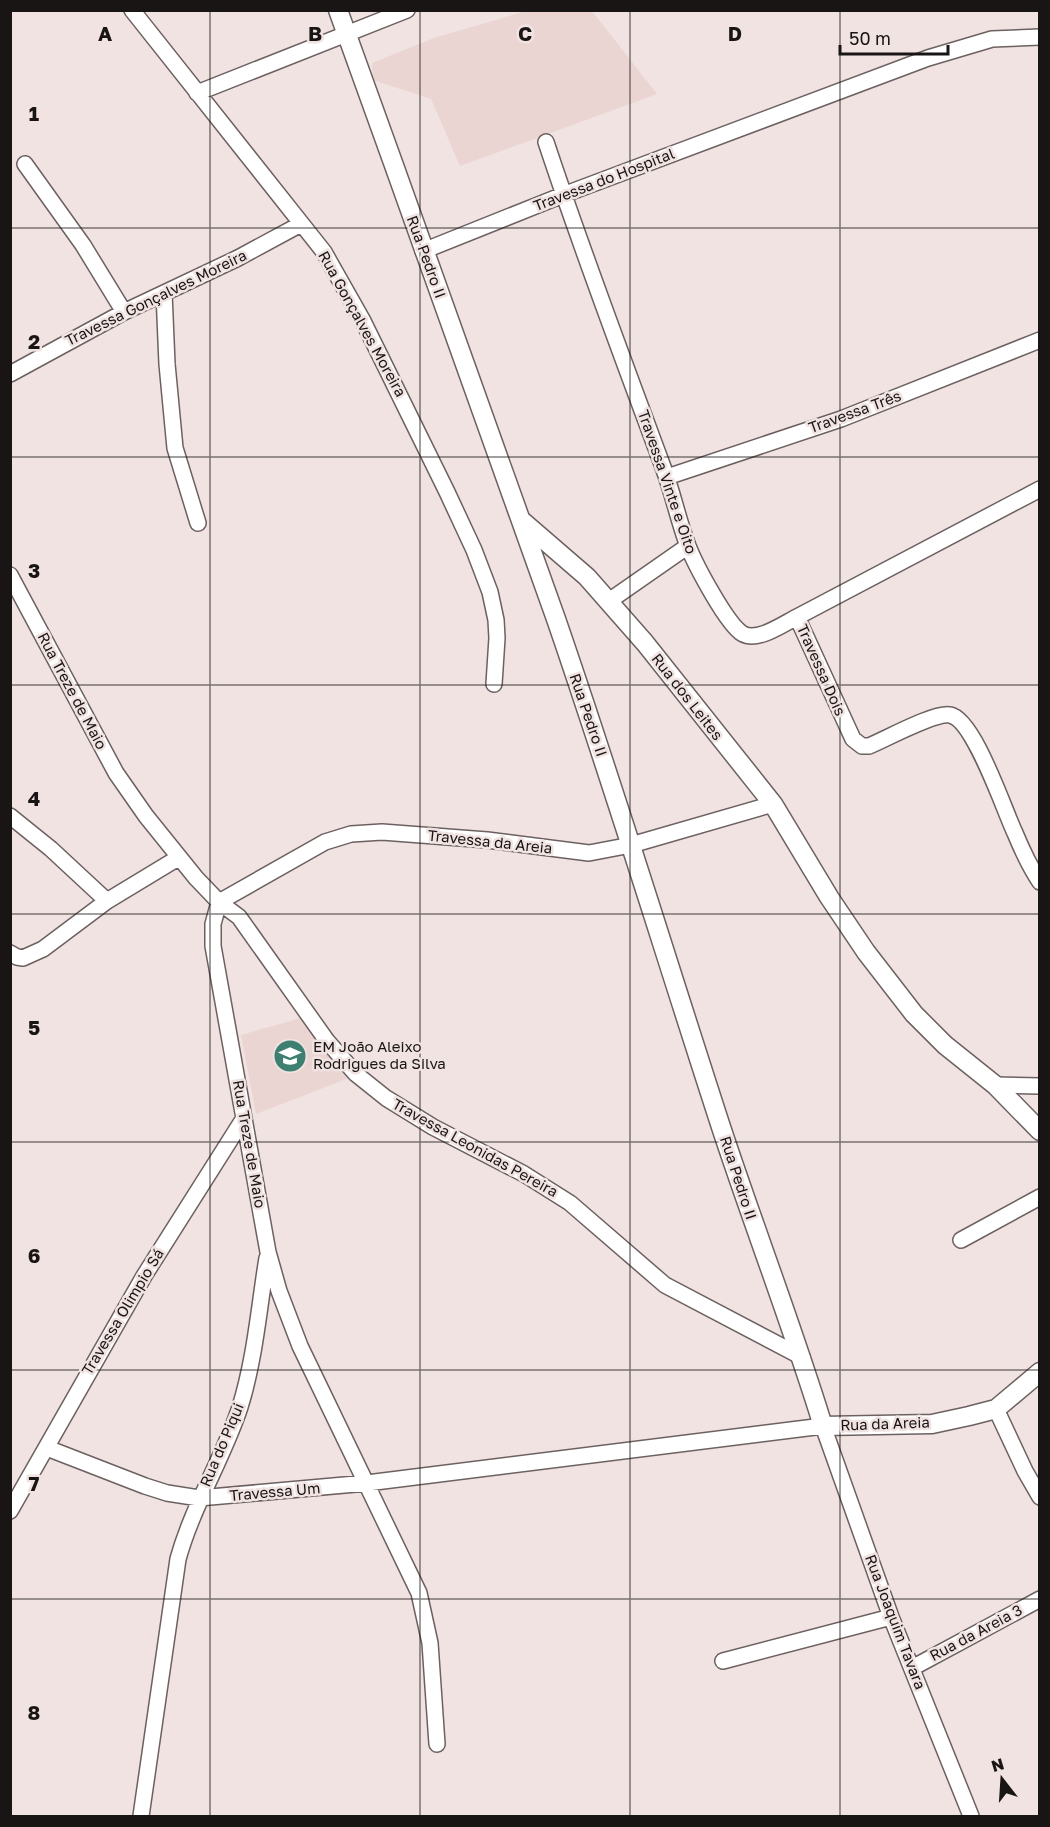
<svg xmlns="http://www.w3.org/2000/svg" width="1050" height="1827" font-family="'Golos Text',sans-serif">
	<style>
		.built { fill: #ead5d2 }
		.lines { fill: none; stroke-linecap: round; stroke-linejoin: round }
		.minor-casing { stroke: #6c6160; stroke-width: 18 }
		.tertiary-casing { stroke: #6c6160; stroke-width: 21 }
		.minor { stroke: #fff; stroke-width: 15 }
		.tertiary { stroke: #fff; stroke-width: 18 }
		.grid { fill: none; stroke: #191514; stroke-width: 1.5; stroke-opacity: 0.55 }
		.labels { text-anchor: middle; stroke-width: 5; stroke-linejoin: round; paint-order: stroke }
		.street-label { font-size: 15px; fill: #191514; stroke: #f0e3e1 }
		.poi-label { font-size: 15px; fill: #191514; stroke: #f0e3e1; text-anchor: start }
		.grid-label { font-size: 20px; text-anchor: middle; font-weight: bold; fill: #191514; stroke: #f0e3e1; stroke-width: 5; stroke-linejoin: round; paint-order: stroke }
	</style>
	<rect width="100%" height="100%" fill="#f0e3e1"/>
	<path class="built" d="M 526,11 L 592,11 L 657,94 L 460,166 L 431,99 L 373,80 L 372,63 L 434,38 Z
		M 301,1018 L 354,1076 L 256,1114 L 241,1035 Z"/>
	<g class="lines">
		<defs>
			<path id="minor" d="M 132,10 L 324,252 L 363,321 L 447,492 L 474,550 L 490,592 L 496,620 L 497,638 L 494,684
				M 197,93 L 407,10
				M 546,142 C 582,251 623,359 663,467 C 673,493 678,520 688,546 C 695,564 727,625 743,634 C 758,642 783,624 797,617 L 1040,489
				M 25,164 L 83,245 L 124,312
				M 423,251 L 563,195 L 928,58 L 992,39 L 1040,37
				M 164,293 L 167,364 L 175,448 L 198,523
				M 10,374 L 124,312 L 238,258 L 301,224
				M 667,477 L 841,419 L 1040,340
				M 10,575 L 116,773 L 146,816 L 196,878 L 219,902 L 239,917 L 327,1041 L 356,1074 L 386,1098 L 433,1127 L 524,1174 L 570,1203 L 665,1285 L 802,1357
				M 609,601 L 688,546
				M 797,617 L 853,739 L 862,746 L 869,746 C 886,739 935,712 950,715 C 974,719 1004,810 1015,833 C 1022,850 1030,867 1040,882
				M 10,816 L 51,849 L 107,901
				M 219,902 L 213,924 L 213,946 L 268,1252 L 279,1291 L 300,1346 L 419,1593 L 430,1643 L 437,1744
				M 219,902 L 325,842 L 351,834 L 382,832 L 487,840 L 589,853 L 631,845 L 773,804
				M 10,953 L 17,957 L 23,958 L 43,949 L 107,901 L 178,858
				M 995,1085 L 1040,1086
				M 961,1240 L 1040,1197
				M 996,1409 L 1025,1471 L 1040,1497
				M 47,1448 L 145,1486 L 167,1493 L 199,1498 L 367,1483 L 823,1426 L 891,1617 L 971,1816
				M 10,1511 L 144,1276 L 244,1118
				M 723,1661 L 891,1617
				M 912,1668 L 1040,1599
				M 141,1816 L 178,1559 C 193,1505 223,1459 240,1407 C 255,1359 259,1307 267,1258"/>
			<path id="tertiary" d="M 338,10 C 411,213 485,416 556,619 C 614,787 666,958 721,1127 C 754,1227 792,1325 823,1426 L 932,1424 L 969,1416 L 996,1409 L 1040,1372
				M 521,520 L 587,577 L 645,643 L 773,804 L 829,897 L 866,952 L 914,1014 L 945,1045 L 995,1085 L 1040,1131"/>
		</defs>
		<use href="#minor" class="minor-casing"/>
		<use href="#tertiary" class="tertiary-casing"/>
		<use href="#minor" class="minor"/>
		<use href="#tertiary" class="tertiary"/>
	</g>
	<path class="grid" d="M 210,10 L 210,1816M 420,10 L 420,1816M 630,10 L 630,1816M 840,10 L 840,1816M 10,228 L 1040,228M 10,457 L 1040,457M 10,685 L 1040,685M 10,914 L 1040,914M 10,1142 L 1040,1142M 10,1370 L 1040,1370M 10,1599 L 1040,1599"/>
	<defs>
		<symbol id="school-disc" viewBox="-11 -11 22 22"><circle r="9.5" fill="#3d8071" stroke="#f0e3e1"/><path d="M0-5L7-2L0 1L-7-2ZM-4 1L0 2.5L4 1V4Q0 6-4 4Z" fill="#fff"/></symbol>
	</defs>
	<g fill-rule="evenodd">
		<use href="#school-disc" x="271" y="1037" width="38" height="38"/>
	</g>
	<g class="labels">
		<g class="street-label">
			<text transform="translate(604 180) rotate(-21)" y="5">Travessa do Hospital</text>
			<text transform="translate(426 257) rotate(70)" y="5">Rua Pedro II</text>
			<text transform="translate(156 298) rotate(-26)" y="5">Travessa Gonçalves Moreira</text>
			<text transform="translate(362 324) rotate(61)" y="5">Rua Gonçalves Moreira</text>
			<text transform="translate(855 412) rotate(-20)" y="5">Travessa Três</text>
			<text transform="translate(667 482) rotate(71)" y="5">Travessa Vinte e Oito</text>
			<text transform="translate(821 670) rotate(66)" y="5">Travessa Dois</text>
			<text transform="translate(72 691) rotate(62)" y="5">Rua Treze de Maio</text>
			<text transform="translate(687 697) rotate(52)" y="5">Rua dos Leites</text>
			<text transform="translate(588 715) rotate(71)" y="5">Rua Pedro II</text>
			<text transform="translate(490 842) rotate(6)" y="5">Travessa da Areia</text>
			<text transform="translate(249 1144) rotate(80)" y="5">Rua Treze de Maio</text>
			<text transform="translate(475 1148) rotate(29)" y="5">Travessa Leonidas Pereira</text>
			<text transform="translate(738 1178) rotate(72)" y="5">Rua Pedro II</text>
			<text transform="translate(123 1312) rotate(-59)" y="5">Travessa Olimpio Sá</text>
			<text transform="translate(885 1424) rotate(-2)" y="5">Rua da Areia</text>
			<text transform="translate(222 1445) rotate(-67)" y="5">Rua do Piqui</text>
			<text transform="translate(275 1492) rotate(-5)" y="5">Travessa Um</text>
			<text transform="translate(895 1622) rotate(69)" y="5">Rua Joaquim Tavara</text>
			<text transform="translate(976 1633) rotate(-28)" y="5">Rua da Areia 3</text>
		</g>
		<g class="poi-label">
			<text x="313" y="1052">EM João Aleixo<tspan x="313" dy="17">Rodrigues da Silva</tspan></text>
		</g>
	</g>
	<g class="grid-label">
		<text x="105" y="41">A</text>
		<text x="315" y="41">B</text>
		<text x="525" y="41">C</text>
		<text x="735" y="41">D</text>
		<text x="34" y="121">1</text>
		<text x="34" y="349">2</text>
		<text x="34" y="578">3</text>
		<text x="34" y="806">4</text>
		<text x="34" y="1035">5</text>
		<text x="34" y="1263">6</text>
		<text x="34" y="1491">7</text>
		<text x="34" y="1720">8</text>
	</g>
	<rect width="1050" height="1827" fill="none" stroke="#191514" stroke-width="24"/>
	<g transform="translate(1002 1779) rotate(343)" stroke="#f0e3e1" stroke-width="4.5" paint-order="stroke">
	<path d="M0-4.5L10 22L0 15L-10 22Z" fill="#191514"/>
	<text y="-9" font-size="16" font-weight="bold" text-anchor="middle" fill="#191514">N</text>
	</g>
	<path d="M840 45v9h108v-9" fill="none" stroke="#191514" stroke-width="3"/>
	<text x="849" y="45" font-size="18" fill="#191514" stroke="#f0e3e1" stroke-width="4.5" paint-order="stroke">50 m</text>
</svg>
